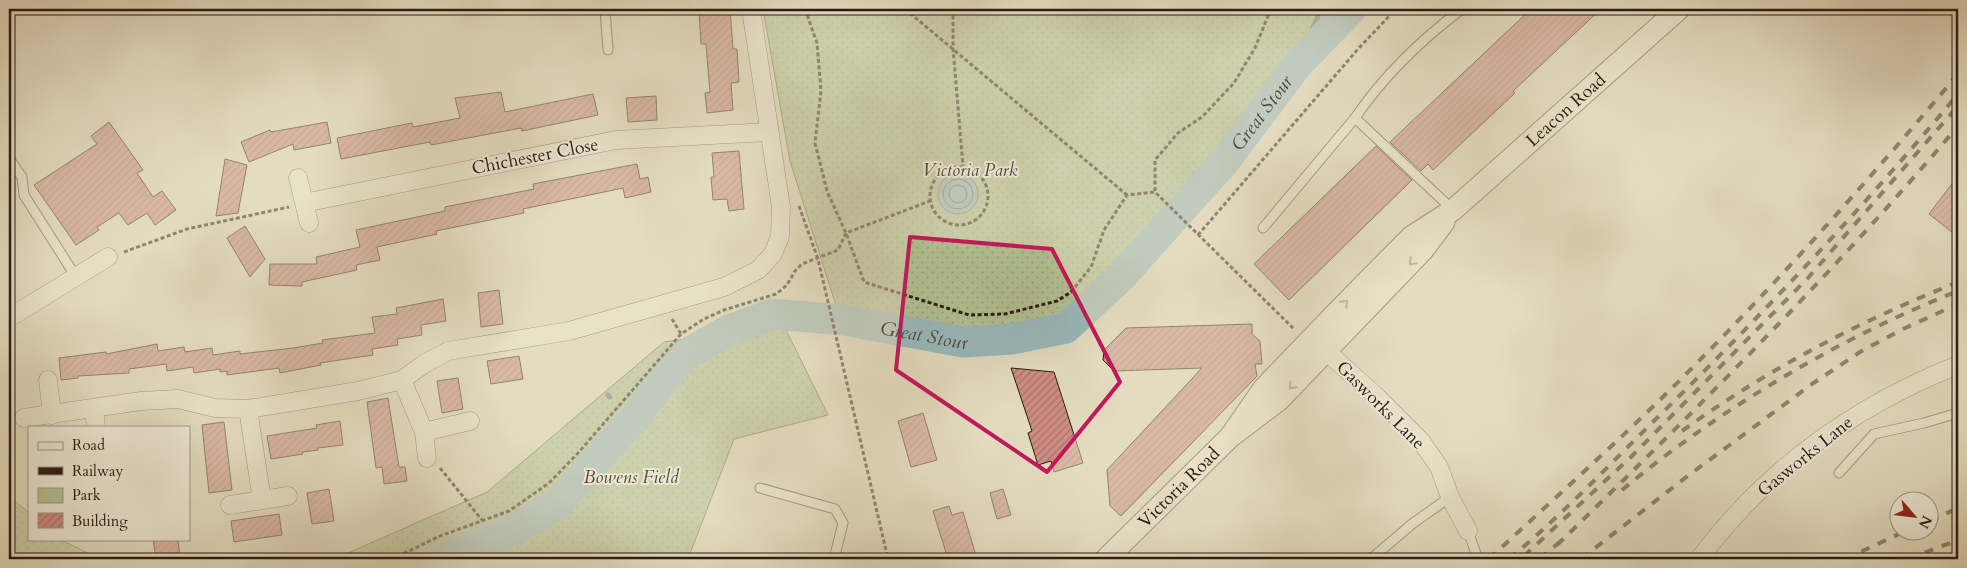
<svg xmlns="http://www.w3.org/2000/svg" width="1967" height="568" font-family="Cardo,serif">
	<style>
		.green { fill: url(#green-dots); stroke: #6e6e52 }
		.water { fill: #99b9bc; stroke: #6c7a78 }
		.lines { fill: none; stroke-linecap: round; stroke-linejoin: round }
		.shore { stroke: #616a66; stroke-width: 1 }
		.stream { stroke: #6c7a78; stroke-width: 5 }
		.river { stroke: #99b9bc; stroke-width: 31 }
		.building { fill: url(#building-hatch); stroke: #291b11 }
		.service-casing { stroke: #584b3d; stroke-width: 11 }
		.minor-casing { stroke: #584b3d; stroke-width: 19 }
		.tertiary-casing { stroke: #584b3d; stroke-width: 23 }
		.path { stroke: #291b11; stroke-width: 3; stroke-dasharray: 4 2.5; stroke-linecap: butt }
		.service { stroke: #ede8d6; stroke-width: 9 }
		.minor { stroke: #ede8d6; stroke-width: 18 }
		.tertiary { stroke: #ede8d6; stroke-width: 21 }
		.rail { stroke: #291b11; stroke-width: 4; stroke-dasharray: 9 9; stroke-linecap: butt }
		.oneway { stroke: #958c7d }
		.marked { fill: none; stroke: #c2185b; stroke-width: 4; stroke-linejoin: round }
		.labels { text-anchor: middle; stroke-width: 4; stroke-linejoin: round; paint-order: stroke }
		.street-label { font-size: 18px; fill: #291b11; stroke: #ede8d6 }
		.park-label { font-size: 18px; font-style: italic; fill: #524d38; stroke: #ede8d6 }
		.water-label { font-size: 19px; font-style: italic; fill: #4b4a44; stroke: #ede8d6 }
	</style>
	<defs>
		<pattern id="green-dots" width="8" height="8" patternUnits="userSpaceOnUse" patternTransform="scale(1.25)"><rect width="8" height="8" fill="#b2c194"/><path d="M2 2h.1M6 6h.1" fill="none" stroke="#99a57f" stroke-width="1.8" stroke-linecap="round"/></pattern>
		<pattern id="building-hatch" width="6" height="6" patternUnits="userSpaceOnUse" patternTransform="scale(1.25)"><rect width="6" height="6" fill="#ce8d85"/><path d="M-1 1l2-2M0 6l6-6M5 7l2-2" fill="none" stroke="#a7726b"/></pattern>
	</defs>
	<rect width="100%" height="100%" fill="#e4dcc0"/>
	<filter id="stains"><feTurbulence type="fractalNoise" baseFrequency=".004" numOctaves="4"/><feColorMatrix values="0 0 0 0 .2 0 0 0 0 .09 0 0 0 0 .02 0 0 0 .5 -.17"/></filter>
	<radialGradient id="worn" r=".72"><stop offset=".6" stop-color="#630" stop-opacity="0"/><stop offset="1" stop-color="#630" stop-opacity=".3"/></radialGradient>
	<path class="green" d="M 763,9 L 1338,9 L 1318,31 L 1309,35 L 1261,106 L 1241,130 L 1166,214 L 1084,301 L 1065,318 L 1048,325 L 1010,330 L 962,333 L 838,312 L 790,161 Z
		M 784,326 L 828,415 L 734,439 L 688,559 L 334,559 L 487,492 L 664,342 Z
		M 9,496 L 29,513 L 29,539 L 59,539 L 100,559 L 9,559 Z"/>
	<path class="water" d="M938 194a20 20 0 1 1 40 0a20 20 0 1 1-40 0Z"/>
	<g class="lines">
		<path class="shore" d="M943 194a15 15 0 1 1 30 0a15 15 0 1 1-30 0Z
			M949 194a9 9 0 1 1 18 0a9 9 0 1 1-18 0Z"/>
		<path class="stream" d="M 1297,65 L 1321,9
			M 608,395 L 610,397
			M 629,412 L 635,417"/>
		<path class="river" id="s1" d="M 443,559 L 507,533 L 557,505 L 635,417 L 682,357 L 727,331 L 772,314 L 844,320 L 963,342 L 1012,339 L 1066,328 L 1120,278 L 1224,162 L 1297,65 L 1351,9"/>
	</g>
	<path class="building" d="M 730,9 L 733,49 L 737,49 L 739,82 L 731,83 L 733,110 L 707,113 L 705,93 L 710,92 L 708,69 L 706,44 L 701,44 L 699,10 Z
		M 1531,9 L 1601,9 L 1513,91 L 1515,93 L 1433,170 L 1428,164 L 1421,171 L 1390,142 Z
		M 501,92 L 505,112 L 593,94 L 598,115 L 522,131 L 521,128 L 431,145 L 430,142 L 341,159 L 337,138 L 412,123 L 413,127 L 460,118 L 455,98 Z
		M 656,96 L 657,120 L 628,122 L 626,98 Z
		M 109,122 L 143,170 L 137,173 L 153,197 L 162,191 L 176,210 L 155,225 L 147,213 L 128,225 L 119,213 L 97,227 L 99,230 L 76,245 L 34,185 L 97,144 L 91,136 Z
		M 327,122 L 331,143 L 294,150 L 293,144 L 249,162 L 241,142 L 270,130 L 271,132 Z
		M 1376,146 L 1412,180 L 1289,300 L 1254,264 Z
		M 739,151 L 744,209 L 729,211 L 727,199 L 713,200 L 711,177 L 714,177 L 712,153 Z
		M 225,159 L 247,165 L 238,213 L 216,216 Z
		M 637,164 L 640,179 L 648,177 L 651,192 L 625,198 L 623,188 L 523,209 L 524,213 L 436,231 L 437,234 L 377,247 L 380,260 L 356,265 L 357,270 L 302,282 L 302,286 L 269,285 L 270,264 L 317,264 L 316,257 L 360,247 L 356,230 L 445,211 L 445,207 L 534,189 L 533,184 Z
		M 1958,176 L 1958,237 L 1929,214 Z
		M 245,226 L 265,259 L 250,277 L 227,238 Z
		M 499,290 L 503,324 L 481,327 L 478,293 Z
		M 443,299 L 446,321 L 421,325 L 422,335 L 397,339 L 398,345 L 372,349 L 373,355 L 320,363 L 321,365 L 280,373 L 279,368 L 227,375 L 227,371 L 220,372 L 220,369 L 194,373 L 193,367 L 167,371 L 166,364 L 129,369 L 129,373 L 78,376 L 78,378 L 61,380 L 59,358 L 106,352 L 106,354 L 157,344 L 158,351 L 184,347 L 185,352 L 212,348 L 213,355 L 240,351 L 240,354 L 293,348 L 323,343 L 322,340 L 375,333 L 372,317 L 397,314 L 396,308 Z
		M 1252,324 L 1252,334 L 1260,341 L 1262,364 L 1255,364 L 1257,376 L 1121,516 L 1110,506 L 1107,470 L 1202,368 L 1114,371 L 1103,360 L 1104,350 L 1126,328 Z
		M 519,356 L 523,379 L 491,384 L 487,361 Z
		M 1011,368 L 1054,372 L 1083,463 L 1054,472 L 1051,461 L 1038,465 L 1028,433 L 1032,431 Z
		M 458,378 L 463,409 L 442,413 L 437,381 Z
		M 388,398 L 399,467 L 405,467 L 407,481 L 384,484 L 382,467 L 376,468 L 367,402 Z
		M 923,413 L 937,460 L 911,467 L 898,421 Z
		M 340,421 L 343,445 L 318,448 L 318,450 L 302,452 L 303,454 L 271,459 L 267,436 L 317,428 L 316,425 Z
		M 224,422 L 232,490 L 209,493 L 202,425 Z
		M 329,489 L 334,521 L 312,524 L 307,493 Z
		M 1003,489 L 1011,515 L 997,519 L 990,493 Z
		M 949,506 L 952,515 L 963,512 L 977,559 L 948,559 L 933,511 Z
		M 279,514 L 282,535 L 234,542 L 231,521 Z
		M 153,539 L 178,539 L 180,559 L 156,559 Z"/>
	<g class="lines">
		<defs>
			<path id="service" d="M 605,9 L 608,50
				M 1355,118 L 1453,210
				M 9,158 L 22,177 L 24,195 L 76,277
				M 1263,228 L 1355,118 C 1383,77 1422,39 1462,9
				M 1839,473 L 1874,434 L 1924,423 L 1958,413
				M 760,488 L 835,509 L 843,523 L 834,559
				M 1468,531 L 1478,559
				M 1371,559 L 1412,524 L 1450,497"/>
			<path id="minor" d="M 298,178 L 309,223
				M 304,203 L 616,140 L 769,132
				M 9,318 L 108,257
				M 1316,342 L 1377,397 L 1421,441 L 1439,467 L 1450,497 L 1468,531
				M 48,380 L 52,415
				M 402,380 L 424,432 L 427,458
				M 94,408 L 96,427
				M 248,409 L 262,500
				M 24,418 L 141,401 L 178,399 L 215,408 L 248,409 L 358,391 L 402,380 L 424,364 L 448,351 L 569,331 L 724,287 L 758,270 L 773,254 L 780,236 L 781,207 L 751,9
				M 424,432 L 470,421
				M 230,505 L 288,496
				M 1699,559 C 1766,470 1854,406 1958,365"/>
			<g id="tertiary">
				<path id="s2" d="M 1230,437 L 1264,388 L 1339,310 L 1411,237 L 1453,210 L 1679,9"/>
				<path id="s3" d="M 1106,559 L 1230,437 L 1279,400 L 1423,250 L 1444,222"/>
			</g>
		</defs>
		<use href="#service" class="service-casing"/>
		<use href="#minor" class="minor-casing"/>
		<use href="#tertiary" class="tertiary-casing"/>
		<path class="path" d="M 805,9 L 817,43 L 821,91 L 815,143 L 827,191 L 846,233 L 864,282 L 969,315 L 1005,314 L 1057,301 L 1071,292 L 1091,267 L 1104,230 L 1127,195 L 1155,192
			M 905,9 L 1127,195
			M 953,9 L 953,48 L 963,166
			M 1271,9 L 1255,48 L 1234,83 L 1202,117 L 1178,133 L 1155,160 L 1155,192 L 1295,330
			M930 196a29 29 0 1 1 58 0a29 29 0 1 1-58 0Z
			M 799,206 L 818,259 L 888,559
			M 1198,235 L 1358,49 L 1396,9
			M 124,252 L 187,229 L 289,207
			M 672,319 L 681,334
			M 440,468 L 482,520
			M 392,559 L 440,536 L 509,511 L 549,483 L 579,452 L 681,334 L 704,319 L 724,310 L 776,294 L 787,285 L 795,271 L 802,264 L 838,250 L 846,233 L 930,201"/>
		<use href="#service" class="service"/>
		<use href="#minor" class="minor"/>
		<use href="#tertiary" class="tertiary"/>
		<path class="rail" d="M 1682,431 C 1770,368 1858,322 1958,282
			M 1622,490 C 1718,410 1841,337 1958,291
			M 1930,521 L 1958,508
			M 1557,545 C 1696,410 1833,274 1958,126
			M 1524,556 L 1631,457 L 1807,279 L 1958,106
			M 1489,559 C 1558,495 1629,432 1695,365 C 1787,272 1874,174 1958,74
			M 1509,559 C 1561,516 1608,466 1657,418 C 1762,315 1863,208 1958,94
			M 1540,559 L 1562,540
			M 1581,559 L 1685,478 L 1812,384 L 1860,352 L 1903,329 L 1958,304
			M 1845,559 L 1908,530
			M 1908,559 L 1958,540"/>
	</g>
	<defs><path id="oneway-chevron" d="M-2-3.5L2.5 0L-2 3.5" fill="none" stroke-width="1.6" stroke-linecap="round" stroke-linejoin="round" transform="scale(1.25)"/></defs>
	<g class="oneway">
		<use href="#oneway-chevron" transform="translate(1412 262) rotate(134)"/>
		<use href="#oneway-chevron" transform="translate(1345 303) rotate(-45)"/>
		<use href="#oneway-chevron" transform="translate(1292 386) rotate(133)"/>
	</g>
	<path d="M0 0H1967V568H0ZM 910,237 L 1052,249 L 1120,382 L 1047,472 L 896,370 Z" fill="#e4dcc0" fill-opacity=".55" fill-rule="evenodd"/>
	<path class="marked" d="M 910,237 L 1052,249 L 1120,382 L 1047,472 L 896,370 Z"/>
	<g class="labels">
		<g class="street-label">
			<text dy="6" stroke="none"><textPath href="#s2" startOffset="471">Leacon Road</textPath></text>
			<text transform="translate(535 156) rotate(-11)" y="6">Chichester Close</text>
			<text transform="translate(1381 405) rotate(45)" y="6">Gasworks Lane</text>
			<text transform="translate(1805 456) rotate(-39)" y="6">Gasworks Lane</text>
			<text dy="6" stroke="none"><textPath href="#s3" startOffset="102">Victoria Road</textPath></text>
		</g>
		<g class="park-label">
			<text x="970" y="176">Victoria Park</text>
			<text x="631" y="483">Bowens Field</text>
		</g>
		<g class="water-label">
			<text dy="7" stroke="none"><textPath href="#s1" startOffset="1009">Great Stour</textPath></text>
			<text dy="7" stroke="none"><textPath href="#s1" startOffset="574">Great Stour</textPath></text>
		</g>
	</g>
	<rect width="1967" height="568" fill="none" stroke="#e4dcc0" stroke-width="30"/>
	<rect x="10" y="10" width="1947" height="548" fill="none" stroke="#291b11" stroke-width="2.5"/>
	<rect x="15" y="15" width="1937" height="538" fill="none" stroke="#291b11"/>
	<rect x="28" y="426" width="162" height="115" fill="#ede8d6" stroke="#9f9687"/>
	<rect x="38" y="442" width="25" height="8" fill="#ede8d6" stroke="#9f9687"/>
	<text x="72" y="450" font-size="15" fill="#291b11">Road</text>
	<rect x="38" y="467" width="25" height="8" fill="#291b11" stroke="#9f9687"/>
	<text x="72" y="476" font-size="15" fill="#291b11">Railway</text>
	<rect x="38" y="488" width="25" height="15" fill="#b2c194" stroke="#9f9687"/>
	<text x="72" y="500" font-size="15" fill="#291b11">Park</text>
	<rect x="38" y="513" width="25" height="15" fill="url(#building-hatch)" stroke="#9f9687"/>
	<text x="72" y="526" font-size="15" fill="#291b11">Building</text>
	<g transform="translate(1914 516) rotate(118)"><circle r="24" fill="#ede8d6" stroke="#9f9687"/>
	<path d="M0-4L9 19L0 12L-9 19Z" fill="#8f2418"/>
	<text y="-8" font-size="14" font-weight="bold" text-anchor="middle" fill="#291b11">N</text>
	</g>
	<rect width="100%" height="100%" filter="url(#stains)"/>
	<rect width="100%" height="100%" fill="url(#worn)"/>
</svg>
